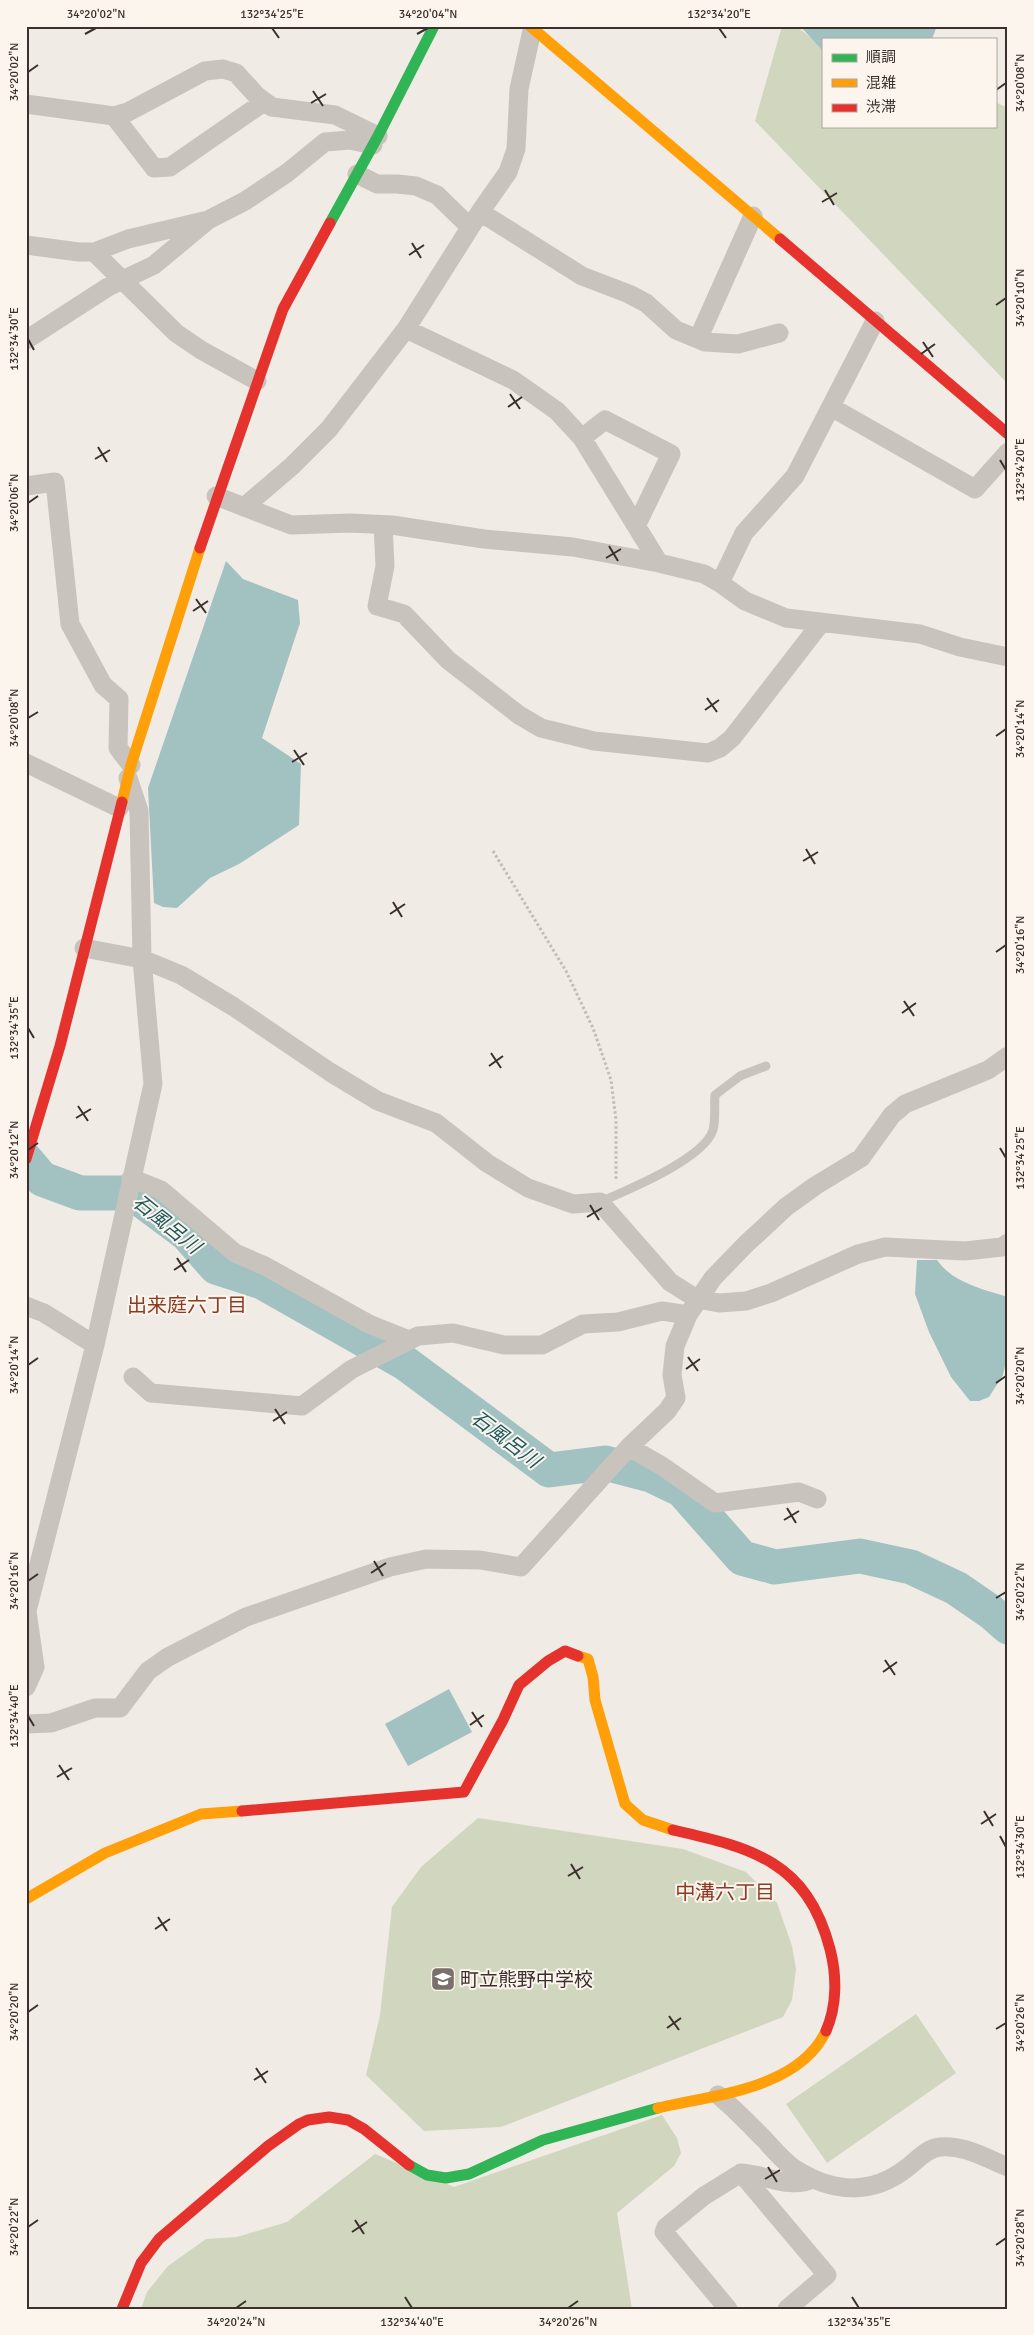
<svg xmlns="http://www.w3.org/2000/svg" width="1034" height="2335" font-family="Signika,'Noto Sans JP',sans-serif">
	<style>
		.green { fill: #d1d6bf }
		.water { fill: #a1c2c1 }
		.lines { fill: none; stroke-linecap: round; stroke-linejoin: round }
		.river { stroke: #a1c2c1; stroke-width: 35 }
		.path { stroke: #c2bbb6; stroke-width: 3; stroke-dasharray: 2.5 2.5; stroke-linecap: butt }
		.lane { stroke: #c9c3be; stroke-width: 9 }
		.street { stroke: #c9c3be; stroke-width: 19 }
		.fast { stroke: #30b455; stroke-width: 11 }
		.slow { stroke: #ff9f0a; stroke-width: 11 }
		.jam { stroke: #e5322d; stroke-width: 11 }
		.ticks { fill: none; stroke: #3b302b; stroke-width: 2 }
		.labels { text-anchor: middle; stroke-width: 4; stroke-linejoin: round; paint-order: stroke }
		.poi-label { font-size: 19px; fill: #3b302b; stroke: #fbf5ee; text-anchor: start }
		.water-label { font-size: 20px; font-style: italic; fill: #1f5a5e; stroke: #fbf5ee }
		.neighbourhood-label { font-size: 20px; fill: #8c3b22; stroke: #fbf5ee }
		.neatline { fill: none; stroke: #3b302b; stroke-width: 2 }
		.ticks-label { font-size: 12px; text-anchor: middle; fill: #3b302b }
	</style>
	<rect width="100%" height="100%" fill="#f0ebe5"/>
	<path class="green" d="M 782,26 L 796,26 L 823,47 L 823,126 L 995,126 L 995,102 L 1008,108 L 1008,384 L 755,121 Z
		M 478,1818 L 683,1849 L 746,1872 L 777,1903 L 792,1946 L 796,1969 L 792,2000 L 783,2017 L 501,2127 L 424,2131 L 366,2075 L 380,2015 L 392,1907 L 421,1867 Z
		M 916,2014 L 956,2073 L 827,2163 L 786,2104 Z
		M 662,2115 L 677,2138 L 681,2153 L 674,2166 L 617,2213 L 632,2309 L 141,2309 L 147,2292 L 168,2266 L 206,2239 L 237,2237 L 287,2222 L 375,2154 L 454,2187 Z"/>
	<path class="water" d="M 800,26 L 937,26 L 932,39 L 823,39 L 823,51 Z
		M 226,561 L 243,579 L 298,600 L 300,623 L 262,738 L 301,764 L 299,825 L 239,864 L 210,878 L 177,908 L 163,907 L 154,903 L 148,788 Z
		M 917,1260 L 937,1260 C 953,1283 982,1289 1008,1297 L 1008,1352 L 1003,1375 L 989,1397 L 979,1401 L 970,1401 L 951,1377 L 929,1332 L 915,1294 Z
		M 449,1689 L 472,1732 L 408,1766 L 385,1724 Z"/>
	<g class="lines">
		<path class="river" d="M 26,1160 L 42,1179 L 80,1193 L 132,1193 L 187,1234 L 216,1267 L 262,1282 L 405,1363 L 549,1470 L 605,1463 L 651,1475 L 682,1490 L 742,1558 L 775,1567 L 860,1556 L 911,1567 L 956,1588 L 991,1612 L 1008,1627"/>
		<path class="path" d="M 493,851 L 566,971 L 593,1028 L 611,1080 L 616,1120 L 616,1180"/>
		<path class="lane" d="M 600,1202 C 627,1190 704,1159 713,1130 C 716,1119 714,1105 715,1095 L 740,1076 L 766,1066"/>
		<path class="street" d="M 26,104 L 114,116 L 128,112 L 205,71 L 223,69 L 236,73 L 257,96 L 272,107 L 335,115 L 378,136
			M 114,116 L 154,168 L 170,167 L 264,102
			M 357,174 L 377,184 L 397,184 L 416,186 L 437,195 L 470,227
			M 480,212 L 582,276 L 629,294 L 646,303 L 676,330 L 705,342 L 738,344 L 779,333
			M 26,245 L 79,252 L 94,252 L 128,239 L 208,220 L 245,201 L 287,173 L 325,142 L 350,140 L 373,145
			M 94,252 L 176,333 L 201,350 L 257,381
			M 406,329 L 513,380 L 557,411 L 582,438 L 659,563 L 704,574 L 720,583 L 745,601 L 786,618 L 920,634 L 960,647 L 1008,657
			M 698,339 L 753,216
			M 26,340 L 108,287 L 154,265 L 207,221
			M 831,407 L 975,489 L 1008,452
			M 582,438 L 605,420 L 671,454 L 636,526
			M 26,486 L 55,482 L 70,624 L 103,685 L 119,699 L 118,748 L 131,765
			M 216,496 L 291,525 L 350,523 L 392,525 L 484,539 L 573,547 L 659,563
			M 244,507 L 292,466 L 329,429 L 406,329 L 480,212 L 508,172 L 516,149 L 519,89 L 533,26
			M 383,525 L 385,566 L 377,606 L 404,614 L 448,660 L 519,715 L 541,728 L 594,741 L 708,753 L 720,748 L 732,738 L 821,623
			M 720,583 L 744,533 L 795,476 L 875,321
			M 26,763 L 119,808
			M 84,948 L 142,959 L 181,975 L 234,1007 L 330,1072 L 378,1101 L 436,1123 L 487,1163 L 528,1188 L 573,1204 L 600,1202 L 670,1282 L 697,1299 L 719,1303 L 746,1301 L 771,1293 L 858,1254 L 885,1247 L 965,1251 L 1002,1247 L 1008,1243
			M 131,1178 L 161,1190 L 235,1253 L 265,1266 L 369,1324 L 409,1340
			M 26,1306 L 44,1313 L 95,1345
			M 133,1377 L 151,1393 L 302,1406 L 352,1369 L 418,1336 L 453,1333 L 504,1345 L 542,1345 L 583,1324 L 618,1322 L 662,1311 L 688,1315
			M 629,1447 L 662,1466 L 715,1503 L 799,1492 L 817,1499
			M 26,1687 L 35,1667 L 27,1611 L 95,1345 L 153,1084 L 142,959 L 139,811 L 128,778
			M 26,1724 L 51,1723 L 95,1708 L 120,1708 L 148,1671 L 168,1657 L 246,1617 L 390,1567 L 426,1559 L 480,1560 L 521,1567 L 629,1447 L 667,1411 L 676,1398 L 672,1375 L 675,1346 L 688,1315 L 713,1278 L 746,1244 L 786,1207 L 815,1186 L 861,1158 L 892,1115 L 905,1104 L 988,1070 L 1008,1056
			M 718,2095 C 735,2109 750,2125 765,2140 C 774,2150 784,2162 795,2169 C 833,2193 872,2196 908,2167 C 917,2160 927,2148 940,2147 C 965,2145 985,2158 1008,2167
			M 741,2173 C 765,2174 790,2190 812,2179
			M 728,2309 L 664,2232 L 666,2227 L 704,2196 L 741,2173 L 827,2275 L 787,2309"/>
		<path class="fast" d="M 330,223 L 378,136 L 434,26
			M 409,2165 L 427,2175 L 446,2178 L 469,2174 L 543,2140 L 658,2108"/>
		<path class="slow" d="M 530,26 L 780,239
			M 122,802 L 131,765 L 200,548
			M 578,1656 L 588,1659 L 593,1677 L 595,1700 L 625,1804 L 643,1820 L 673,1830
			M 26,1899 L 105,1853 L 201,1814 L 242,1811
			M 658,2108 C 713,2095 799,2089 826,2031"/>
		<path class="jam" d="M 780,239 L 1008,434
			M 200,548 L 283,309 L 330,223
			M 26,1159 L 60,1046 L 122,802
			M 242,1811 L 464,1792 L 503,1720 L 519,1685 L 548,1661 L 565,1651 L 578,1656
			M 673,1830 C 752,1848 807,1861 830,1949 C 837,1976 837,2006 826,2031
			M 122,2309 L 141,2263 L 159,2239 L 268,2146 L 299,2124 L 308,2120 L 329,2117 L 348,2120 L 364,2129 L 409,2165"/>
	</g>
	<path class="ticks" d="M 272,28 L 279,38M 719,28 L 726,38M 85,34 L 96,28M 417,34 L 428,28M 28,72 L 38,65M 996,90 L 1006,83M 313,91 L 323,106M 311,103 L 326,94M 825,190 L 834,205M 822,202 L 837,193M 412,243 L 421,258M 409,255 L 424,245M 996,305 L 1006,298M 28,339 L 34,350M 923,342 L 933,357M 921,354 L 935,344M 510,394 L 520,409M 508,407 L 522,397M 98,447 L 107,462M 95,459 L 110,450M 1000,460 L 1006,470M 28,503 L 38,496M 609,546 L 618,561M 606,558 L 621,549M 196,599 L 206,613M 193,611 L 208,601M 707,698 L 717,712M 705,710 L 719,700M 28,718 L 38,712M 996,736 L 1006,729M 294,750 L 304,765M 292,762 L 307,753M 806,849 L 815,864M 803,861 L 818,852M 393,902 L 402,917M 390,914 L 405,904M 996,952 L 1006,945M 904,1001 L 914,1016M 902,1013 L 916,1003M 28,1028 L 34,1038M 491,1053 L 501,1068M 489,1066 L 503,1056M 78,1106 L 88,1121M 76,1118 L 91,1109M 1000,1148 L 1006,1158M 28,1150 L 38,1143M 590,1205 L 599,1220M 587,1217 L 602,1208M 177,1258 L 186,1272M 174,1270 L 189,1260M 688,1357 L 698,1371M 28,1365 L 38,1358M 686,1369 L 700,1359M 996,1383 L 1006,1376M 275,1409 L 285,1424M 273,1421 L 287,1412M 787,1508 L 796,1523M 784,1520 L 799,1511M 374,1561 L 383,1576M 371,1573 L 386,1563M 28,1581 L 38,1574M 996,1598 L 1006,1592M 885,1660 L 895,1675M 883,1672 L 897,1662M 472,1712 L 482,1727M 28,1716 L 34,1726M 470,1725 L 484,1715M 59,1765 L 69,1780M 57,1777 L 72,1768M 984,1811 L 993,1826M 981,1824 L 996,1814M 1000,1836 L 1006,1847M 571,1864 L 580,1879M 568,1876 L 583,1867M 158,1917 L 167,1931M 155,1929 L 170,1919M 28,2012 L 38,2005M 669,2016 L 679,2030M 667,2028 L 681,2018M 996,2029 L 1006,2023M 256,2068 L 266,2083M 254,2080 L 268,2071M 768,2167 L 777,2182M 765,2179 L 780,2170M 355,2220 L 364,2234M 28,2227 L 38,2220M 352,2232 L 367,2222M 996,2245 L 1006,2238M 405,2297 L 412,2308M 852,2297 L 859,2308M 236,2308 L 246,2301M 568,2308 L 578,2301"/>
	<defs>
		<symbol id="school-square" viewBox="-11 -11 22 22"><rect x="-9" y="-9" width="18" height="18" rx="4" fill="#7a716c" stroke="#fbf5ee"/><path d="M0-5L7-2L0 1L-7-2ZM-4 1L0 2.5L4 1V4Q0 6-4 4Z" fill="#fff"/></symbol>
	</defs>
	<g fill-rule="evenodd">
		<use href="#school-square" x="429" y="1965" width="28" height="28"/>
	</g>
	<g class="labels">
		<g class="poi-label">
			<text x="460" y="1986">町立熊野中学校</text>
		</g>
		<g class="water-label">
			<text transform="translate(167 1224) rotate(39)" y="7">石風呂川</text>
			<text transform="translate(506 1439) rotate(37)" y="7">石風呂川</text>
		</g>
		<g class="neighbourhood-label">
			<text x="187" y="1312">出来庭六丁目</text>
			<text x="725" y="1899">中溝六丁目</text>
		</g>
	</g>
	<rect width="1034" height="2335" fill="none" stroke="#fbf5ee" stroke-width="55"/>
	<rect x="822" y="38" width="175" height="90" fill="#fbf5ee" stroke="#aea6a0"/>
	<rect x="832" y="54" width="25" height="8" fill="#30b455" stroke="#aea6a0"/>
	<text x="866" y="62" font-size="15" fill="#3b302b">順調</text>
	<rect x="832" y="79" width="25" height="8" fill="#ff9f0a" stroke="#aea6a0"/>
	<text x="866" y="88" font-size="15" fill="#3b302b">混雑</text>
	<rect x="832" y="104" width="25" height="8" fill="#e5322d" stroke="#aea6a0"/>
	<text x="866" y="112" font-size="15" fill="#3b302b">渋滞</text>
	<rect x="28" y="28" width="978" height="2280" class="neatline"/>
	<g class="ticks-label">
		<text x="96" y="18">34°20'02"N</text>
		<text x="272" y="18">132°34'25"E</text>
		<text x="428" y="18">34°20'04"N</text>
		<text x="719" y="18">132°34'20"E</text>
		<text transform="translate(14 72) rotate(-90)" y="4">34°20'02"N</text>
		<text transform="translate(1020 83) rotate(-90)" y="4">34°20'08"N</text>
		<text transform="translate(1020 298) rotate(-90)" y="4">34°20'10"N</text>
		<text transform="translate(14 339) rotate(-90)" y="4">132°34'30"E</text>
		<text transform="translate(1020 470) rotate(-90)" y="4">132°34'20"E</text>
		<text transform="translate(14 503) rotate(-90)" y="4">34°20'06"N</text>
		<text transform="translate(14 718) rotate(-90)" y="4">34°20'08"N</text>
		<text transform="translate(1020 729) rotate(-90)" y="4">34°20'14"N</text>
		<text transform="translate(1020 945) rotate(-90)" y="4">34°20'16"N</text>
		<text transform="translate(14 1028) rotate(-90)" y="4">132°34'35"E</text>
		<text transform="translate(14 1150) rotate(-90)" y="4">34°20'12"N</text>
		<text transform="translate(1020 1158) rotate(-90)" y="4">132°34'25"E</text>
		<text transform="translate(14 1365) rotate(-90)" y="4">34°20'14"N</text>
		<text transform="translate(1020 1376) rotate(-90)" y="4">34°20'20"N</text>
		<text transform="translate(14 1581) rotate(-90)" y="4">34°20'16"N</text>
		<text transform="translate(1020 1592) rotate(-90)" y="4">34°20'22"N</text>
		<text transform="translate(14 1716) rotate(-90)" y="4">132°34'40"E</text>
		<text transform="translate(1020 1847) rotate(-90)" y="4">132°34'30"E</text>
		<text transform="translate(14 2012) rotate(-90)" y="4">34°20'20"N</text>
		<text transform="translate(1020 2023) rotate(-90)" y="4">34°20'26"N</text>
		<text transform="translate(14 2227) rotate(-90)" y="4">34°20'22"N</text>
		<text transform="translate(1020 2238) rotate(-90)" y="4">34°20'28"N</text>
		<text x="236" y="2326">34°20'24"N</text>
		<text x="412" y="2326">132°34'40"E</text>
		<text x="568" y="2326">34°20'26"N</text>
		<text x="859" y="2326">132°34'35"E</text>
	</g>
</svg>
